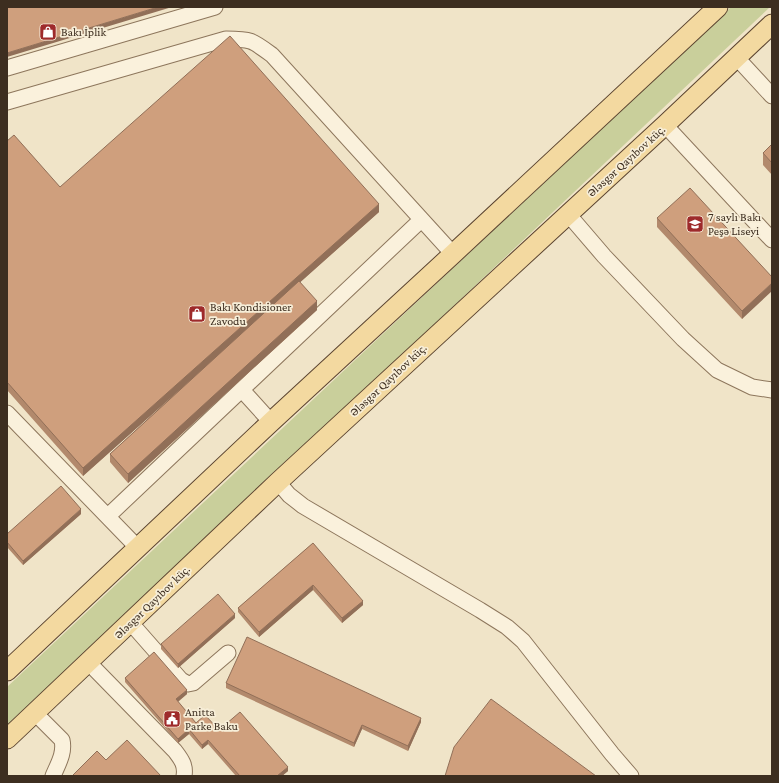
<svg xmlns="http://www.w3.org/2000/svg" width="779" height="783" font-family="'Crimson Pro',serif">
	<style>
		.green { fill: #c9cf9b }
		.lines { fill: none; stroke-linecap: round; stroke-linejoin: round }
		.minor-casing { stroke: #8d765c; stroke-width: 17 }
		.major-casing { stroke: #5b4430; stroke-width: 21 }
		.minor { stroke: #faf1dc; stroke-width: 15 }
		.major { stroke: #f3d9a0; stroke-width: 19 }
		.wall { fill: #b2896c }
		.shaded-wall { fill: #916f58 }
		.building { fill: #cf9f7d; stroke: #916f58 }
		.labels { text-anchor: middle; stroke-width: 3.5; stroke-linejoin: round; paint-order: stroke }
		.poi-label { font-size: 12px; fill: #3d2e20; stroke: #f7eed8; text-anchor: start }
		.street-label { font-size: 12px; fill: #3d2e20; stroke: #f7eed8 }
	</style>
	<rect width="100%" height="100%" fill="#f0e4c8"/>
	<path class="green" d="M 731,7 L 770,7 L 7,728 L 7,687 Z"/>
	<g class="lines">
		<defs>
			<path id="minor" d="M 737,58 L 772,96
				M 7,68 L 215,7
				M 7,102 L 226,39 C 251,39 252,40 272,55 L 453,254
				M 665,125 L 772,240
				M 568,214 L 604,256 L 683,339 L 717,370 L 752,387 L 772,390
				M 242,390 L 271,422
				M 7,413 L 138,548
				M 278,482 L 289,495 L 303,506 L 480,610 L 507,627 L 523,641 L 612,754 L 631,776
				M 108,516 L 421,220
				M 130,622 L 181,680 L 188,684 L 193,683 L 228,653
				M 88,662 L 175,751 C 181,759 186,765 184,776
				M 35,713 L 62,740 C 65,753 58,764 53,776"/>
			<path id="major" d="M 7,671 L 271,422 L 453,254 L 718,7
				M 7,739 L 278,482 L 665,125 L 772,24"/>
		</defs>
		<use href="#minor" class="minor-casing"/>
		<use href="#major" class="major-casing"/>
		<use href="#minor" class="minor"/>
		<use href="#major" class="major"/>
	</g>
	<path class="wall" d="M 7,141 L 60,187 L 379,212 L 300,282 L 317,310 L 128,483 L 110,462 L 110,454 L 179,390 L 83,476 L 7,390 Z
		M 772,144 L 772,175 L 763,165 L 763,153 Z
		M 657,218 L 772,277 L 742,319 L 657,227 Z
		M 81,514 L 23,565 L 7,547 L 7,534 Z
		M 313,543 L 363,605 L 342,623 L 313,590 L 259,637 L 238,612 L 238,608 Z
		M 235,618 L 178,668 L 161,649 L 161,644 Z
		M 125,678 L 187,694 L 178,702 L 196,723 L 219,730 L 288,771 L 282,776 L 236,776 L 208,744 L 202,749 L 189,734 L 178,743 L 125,682 Z
		M 226,683 L 421,722 L 408,751 L 362,729 L 354,747 L 226,688 Z"/>
	<path class="shaded-wall" d="M 158,7 L 172,7 L 7,57 L 7,53 Z
		M 379,204 L 379,212 L 83,476 L 83,468 Z
		M 772,283 L 772,291 L 742,319 L 742,311 Z
		M 317,301 L 317,310 L 128,483 L 128,474 Z
		M 81,509 L 81,514 L 23,565 L 23,561 Z
		M 313,585 L 313,590 L 259,637 L 259,632 Z
		M 363,601 L 363,605 L 342,623 L 342,618 Z
		M 235,614 L 235,618 L 178,668 L 178,664 Z
		M 187,690 L 187,694 L 176,703 L 176,699 Z
		M 421,718 L 421,722 L 408,751 L 408,746 Z
		M 362,725 L 362,729 L 354,747 L 354,743 Z
		M 189,729 L 189,734 L 178,743 L 178,739 Z
		M 208,740 L 208,744 L 202,749 L 202,745 Z
		M 288,767 L 288,771 L 282,776 L 277,776 Z"/>
	<path class="building" d="M 7,7 L 158,7 L 7,53 Z
		M 230,36 L 379,204 L 83,468 L 7,382 L 7,141 L 14,135 L 60,187 Z
		M 772,144 L 772,163 L 763,153 Z
		M 690,188 L 772,277 L 772,283 L 742,311 L 657,218 Z
		M 299,281 L 317,301 L 128,474 L 110,454 Z
		M 61,486 L 81,509 L 23,561 L 7,542 L 7,534 Z
		M 313,543 L 363,601 L 342,618 L 313,585 L 259,632 L 238,608 Z
		M 218,594 L 235,614 L 178,664 L 161,644 Z
		M 247,637 L 421,718 L 408,746 L 362,725 L 354,743 L 226,683 Z
		M 154,652 L 187,690 L 176,699 L 196,723 L 205,715 L 219,730 L 240,712 L 288,767 L 277,776 L 240,776 L 208,740 L 202,745 L 189,729 L 178,739 L 125,678 Z
		M 491,699 L 596,776 L 445,776 L 454,747 Z
		M 127,740 L 161,776 L 72,776 L 97,751 L 106,760 Z"/>
	<defs>
		<symbol id="shop-square" viewBox="-11 -11 22 22"><rect x="-9" y="-9" width="18" height="18" rx="4" fill="#9e2a2b" stroke="#f7eed8"/><path d="M-5-2.5h2.3a2.7 3.5 0 0 1 5.4 0H5L5.5 6h-11ZM-1.5-2.5h3a1.5 2.3 0 0 0-3 0Z" fill="#fff"/></symbol>
		<symbol id="school-square" viewBox="-11 -11 22 22"><rect x="-9" y="-9" width="18" height="18" rx="4" fill="#9e2a2b" stroke="#f7eed8"/><path d="M0-5L7-2L0 1L-7-2ZM-4 1L0 2.5L4 1V4Q0 6-4 4Z" fill="#fff"/></symbol>
		<symbol id="civic-square" viewBox="-11 -11 22 22"><rect x="-9" y="-9" width="18" height="18" rx="4" fill="#9e2a2b" stroke="#f7eed8"/><path d="M-.6-6.5H3V-4.5H.6V-3L4-1V1h2V6H-6V1h2V-1L-.6-3ZM-1.2 2.5V6h2.4V2.5Z" fill="#fff"/></symbol>
	</defs>
	<g fill-rule="evenodd">
		<use href="#shop-square" x="38" y="22" width="20" height="20"/>
		<use href="#school-square" x="685" y="214" width="20" height="20"/>
		<use href="#shop-square" x="187" y="304" width="20" height="20"/>
		<use href="#civic-square" x="162" y="709" width="20" height="20"/>
	</g>
	<g class="labels">
		<g class="poi-label">
			<text x="61" y="36">Bakı İplik</text>
			<text x="708" y="221">7 saylı Bakı<tspan x="708" dy="14">Peşə Liseyi</tspan></text>
			<text x="210" y="311">Bakı Kondisioner<tspan x="210" dy="14">Zavodu</tspan></text>
			<text x="185" y="716">Anitta<tspan x="185" dy="14">Parke Baku</tspan></text>
		</g>
		<g class="street-label">
			<text transform="translate(626 161) rotate(-42)" y="4">Ələsgər Qayıbov küç.</text>
			<text transform="translate(388 380) rotate(-43)" y="4">Ələsgər Qayıbov küç.</text>
			<text transform="translate(152 602) rotate(-44)" y="4">Ələsgər Qayıbov küç.</text>
		</g>
	</g>
	<rect width="779" height="783" fill="none" stroke="#3d2e20" stroke-width="16"/>
</svg>
